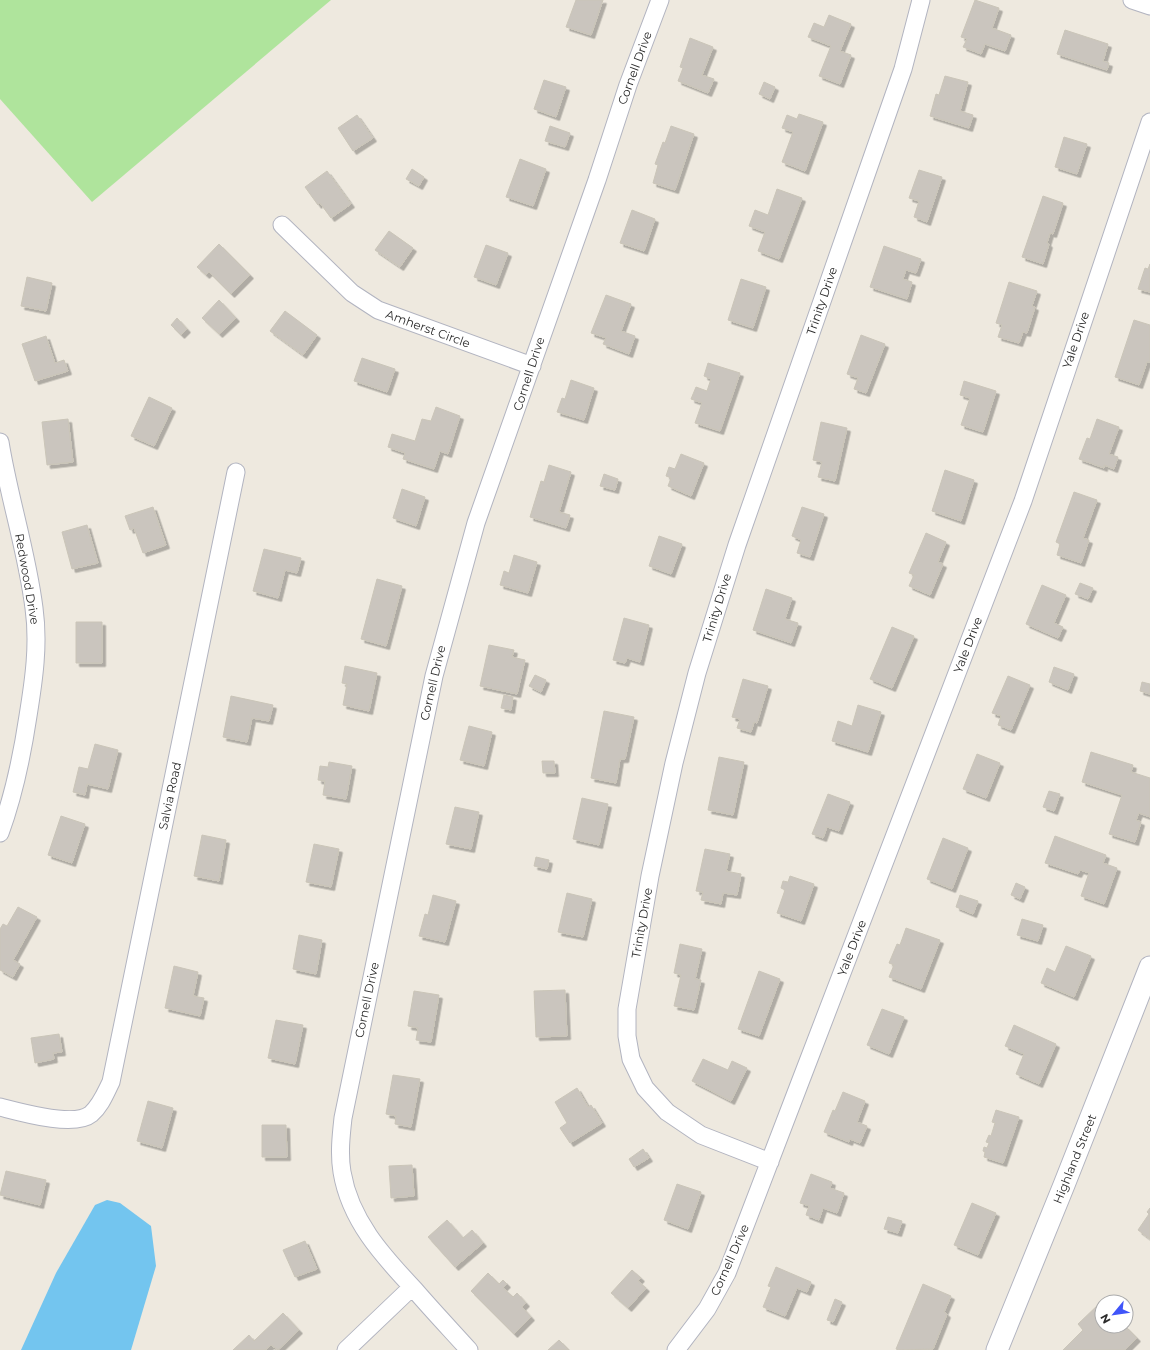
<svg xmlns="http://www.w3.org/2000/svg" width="1150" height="1350" font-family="Montserrat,sans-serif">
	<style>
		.green { fill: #afe49c }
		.water { fill: #73c5ef }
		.building { fill: #cac5be; stroke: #cac5b8; filter: url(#shadow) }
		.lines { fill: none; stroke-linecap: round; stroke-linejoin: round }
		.minor-casing { stroke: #b2b4c0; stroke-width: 19 }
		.tertiary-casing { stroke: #b2b4c0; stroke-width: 23 }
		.minor { stroke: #fff; stroke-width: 17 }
		.tertiary { stroke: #fff; stroke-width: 21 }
		.labels { text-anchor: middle; stroke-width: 4; stroke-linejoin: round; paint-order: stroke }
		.street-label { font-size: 12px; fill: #2c2c2c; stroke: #fff }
	</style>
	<defs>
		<filter id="shadow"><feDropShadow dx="3.5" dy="3.5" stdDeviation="0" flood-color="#0004"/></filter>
	</defs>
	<rect width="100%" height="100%" fill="#eee9df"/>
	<path class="green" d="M 0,0 L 331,0 L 92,202 L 0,99 Z"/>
	<path class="water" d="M 107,1200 L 120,1203 L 151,1226 L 156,1266 L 131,1350 L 21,1350 L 56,1273 L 95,1205 Z"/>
	<path class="building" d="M 576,0 L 603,0 L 591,35 L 566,27 Z
		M 975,0 L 999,8 L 992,28 L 1011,35 L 1005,51 L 985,44 L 981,54 L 963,47 L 967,39 L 961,37 Z
		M 829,15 L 851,24 L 840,51 L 851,55 L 840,84 L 819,76 L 831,46 L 808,37 L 814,23 L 824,27 Z
		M 1065,30 L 1108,44 L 1103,61 L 1109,63 L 1107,70 L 1057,54 Z
		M 690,38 L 713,47 L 702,75 L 714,79 L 708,93 L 678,81 L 683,68 L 680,67 Z
		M 945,76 L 968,82 L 960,111 L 973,115 L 969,128 L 930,116 L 936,94 L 939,95 Z
		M 544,80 L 566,87 L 556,117 L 534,109 Z
		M 764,82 L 775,87 L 770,99 L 759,94 Z
		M 799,114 L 823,122 L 805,171 L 782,162 L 793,132 L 782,128 L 787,115 L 797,119 Z
		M 357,115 L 373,138 L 353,151 L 338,128 Z
		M 550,126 L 570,133 L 565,147 L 545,141 Z
		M 671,126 L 694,134 L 675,190 L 653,183 L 658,165 L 655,164 L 663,142 L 665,143 Z
		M 1064,137 L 1087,144 L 1077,174 L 1055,167 Z
		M 520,159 L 546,169 L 533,206 L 506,197 Z
		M 412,169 L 424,177 L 419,186 L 406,179 Z
		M 919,170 L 942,177 L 927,222 L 914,217 L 919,201 L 909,198 Z
		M 327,171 L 351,204 L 331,218 L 320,203 L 318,205 L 305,187 Z
		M 777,189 L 802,198 L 779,259 L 758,251 L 765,232 L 749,226 L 755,210 L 768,215 Z
		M 1043,196 L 1063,203 L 1053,234 L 1050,233 L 1047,243 L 1049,244 L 1043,264 L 1022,257 Z
		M 632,210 L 655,219 L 644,251 L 620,243 Z
		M 389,231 L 413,248 L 400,267 L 375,250 Z
		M 219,244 L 250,275 L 231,294 L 209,272 L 206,275 L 197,267 Z
		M 486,245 L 508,253 L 496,285 L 474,277 Z
		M 884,246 L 921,259 L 916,273 L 906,270 L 903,279 L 912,282 L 907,299 L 870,287 Z
		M 1150,264 L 1150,292 L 1138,289 L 1145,268 L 1148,269 Z
		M 27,277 L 52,283 L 46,311 L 21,306 Z
		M 741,279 L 766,287 L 753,328 L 728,320 Z
		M 1009,282 L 1037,291 L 1032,306 L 1035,307 L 1027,333 L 1023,332 L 1019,343 L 998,337 L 1002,325 L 996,323 Z
		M 606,295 L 631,304 L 621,331 L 635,336 L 629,354 L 603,344 L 606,338 L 591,333 Z
		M 219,300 L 236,318 L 219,334 L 202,318 Z
		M 285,311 L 317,335 L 303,355 L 270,331 Z
		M 177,318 L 187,329 L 181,335 L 171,325 Z
		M 1134,320 L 1150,325 L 1150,362 L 1147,362 L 1139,385 L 1115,377 Z
		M 861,335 L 885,344 L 866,393 L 854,389 L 858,378 L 847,374 Z
		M 46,336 L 55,363 L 64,360 L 68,371 L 35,381 L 22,344 Z
		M 362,358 L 395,369 L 387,392 L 354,381 Z
		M 708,363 L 740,373 L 720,431 L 695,423 L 702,403 L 691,399 L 696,387 L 707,391 L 711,379 L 704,376 Z
		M 571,380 L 594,388 L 584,420 L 557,412 L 562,398 L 565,399 Z
		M 964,381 L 996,391 L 983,432 L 961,425 L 970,398 L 960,395 Z
		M 149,397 L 172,408 L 154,446 L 131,436 Z
		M 436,407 L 460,416 L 448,454 L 440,451 L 434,469 L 403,459 L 405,453 L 388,447 L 392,434 L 415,441 L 422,419 L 431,421 Z
		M 68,419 L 73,462 L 47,465 L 42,422 Z
		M 1097,419 L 1119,427 L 1109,454 L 1118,457 L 1114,469 L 1104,465 L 1104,468 L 1079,459 L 1087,438 L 1090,439 Z
		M 821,422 L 847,428 L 835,481 L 818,477 L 822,462 L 813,460 Z
		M 681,454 L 704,463 L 691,496 L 668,486 L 671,478 L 666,476 L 669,467 L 675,469 Z
		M 549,465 L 571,472 L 559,512 L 570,515 L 566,528 L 530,517 L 541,481 L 544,482 Z
		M 945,470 L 974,480 L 961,521 L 932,511 Z
		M 604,474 L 618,479 L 615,490 L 600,486 Z
		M 402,489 L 425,497 L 416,526 L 393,518 Z
		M 1074,492 L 1097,500 L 1083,538 L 1089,540 L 1081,563 L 1057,555 L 1060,544 L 1056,542 Z
		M 153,507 L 166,545 L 143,553 L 134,528 L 130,530 L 125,516 Z
		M 802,507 L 824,514 L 810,557 L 797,553 L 801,540 L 792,536 Z
		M 87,525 L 98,563 L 72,569 L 62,532 Z
		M 926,533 L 946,542 L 938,562 L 943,564 L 930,595 L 909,586 L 914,575 L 909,573 Z
		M 659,536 L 682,544 L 671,574 L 649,566 Z
		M 264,549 L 301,558 L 297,573 L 285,570 L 278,598 L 253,591 Z
		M 514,555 L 537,562 L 528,593 L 500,585 L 504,571 L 509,573 Z
		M 377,579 L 402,586 L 386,646 L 361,639 Z
		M 1080,583 L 1093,588 L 1088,599 L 1075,594 Z
		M 1042,585 L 1066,595 L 1054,623 L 1063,627 L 1058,638 L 1026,624 Z
		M 766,589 L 792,598 L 785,619 L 798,623 L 791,643 L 753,630 Z
		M 624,618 L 649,625 L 640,662 L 627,658 L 625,663 L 613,660 Z
		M 76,622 L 102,622 L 102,663 L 76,663 Z
		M 892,627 L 914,636 L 892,688 L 870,679 Z
		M 489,645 L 514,650 L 512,657 L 525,660 L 517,694 L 480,686 Z
		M 345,666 L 377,673 L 369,711 L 343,705 L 347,684 L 342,683 Z
		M 1054,667 L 1074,674 L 1068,690 L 1049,682 Z
		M 535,675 L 546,680 L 541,692 L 529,686 Z
		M 1008,676 L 1030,685 L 1011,730 L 998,725 L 1001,716 L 992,713 Z
		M 743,679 L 768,686 L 757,723 L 754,722 L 751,732 L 737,728 L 740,719 L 732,717 Z
		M 1142,682 L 1150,684 L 1150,694 L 1140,691 Z
		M 504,695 L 513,697 L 511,710 L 501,708 Z
		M 231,696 L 273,705 L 269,721 L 252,718 L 247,742 L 223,737 Z
		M 858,705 L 881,712 L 868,752 L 832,741 L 838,721 L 852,726 Z
		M 604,711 L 634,717 L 625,759 L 620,759 L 616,783 L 591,778 Z
		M 469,726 L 492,732 L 484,766 L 460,760 Z
		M 95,744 L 118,750 L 108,789 L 87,784 L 85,795 L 73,792 L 79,767 L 88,769 Z
		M 1091,752 L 1133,765 L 1131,772 L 1150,778 L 1150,817 L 1139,813 L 1136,820 L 1141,822 L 1135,842 L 1109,834 L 1122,795 L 1082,782 Z
		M 977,754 L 1000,763 L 986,798 L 963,789 Z
		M 719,757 L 744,762 L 733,815 L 708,810 Z
		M 542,761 L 554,761 L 555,773 L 543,773 Z
		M 329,762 L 352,766 L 346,799 L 323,795 L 325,781 L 318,780 L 320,766 L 328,767 Z
		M 1049,791 L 1060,794 L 1054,811 L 1043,807 Z
		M 828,794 L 850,802 L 839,831 L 827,827 L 823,838 L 812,834 Z
		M 582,798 L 608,804 L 599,845 L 573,839 Z
		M 455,807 L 479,812 L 471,849 L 446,844 Z
		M 61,816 L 85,824 L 72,863 L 48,855 Z
		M 202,835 L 226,840 L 219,881 L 194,876 Z
		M 1055,836 L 1106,855 L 1103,863 L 1117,868 L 1104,904 L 1081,896 L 1089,873 L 1080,870 L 1078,874 L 1045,863 Z
		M 943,838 L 968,848 L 952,889 L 927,879 Z
		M 314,844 L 339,849 L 331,887 L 306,882 Z
		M 705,849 L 730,854 L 726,871 L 741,874 L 737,895 L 723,893 L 721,904 L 701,900 L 703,892 L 696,891 Z
		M 536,857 L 549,860 L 547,869 L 534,866 Z
		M 790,876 L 814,884 L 801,921 L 777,913 L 785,890 L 781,888 L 783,881 L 788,882 Z
		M 1016,883 L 1025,887 L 1020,899 L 1011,895 Z
		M 567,893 L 592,899 L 583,937 L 558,932 Z
		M 433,895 L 456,901 L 445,942 L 419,936 L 425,914 L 428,915 Z
		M 960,895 L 978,901 L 973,914 L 956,907 Z
		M 18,907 L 37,917 L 13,960 L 20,964 L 13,977 L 0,970 L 0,929 L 3,924 L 7,926 Z
		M 1022,919 L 1043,925 L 1038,941 L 1017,935 Z
		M 906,928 L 940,940 L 921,989 L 889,977 L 894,965 L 889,963 L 897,944 L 900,945 Z
		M 299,935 L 322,940 L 316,974 L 293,969 Z
		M 680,944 L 702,949 L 695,979 L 701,980 L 694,1010 L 674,1006 L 681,975 L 674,973 Z
		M 1066,946 L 1091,956 L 1074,997 L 1041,983 L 1047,968 L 1055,972 Z
		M 174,966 L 198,972 L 193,996 L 204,998 L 200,1016 L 165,1008 Z
		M 759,971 L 780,979 L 759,1036 L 738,1029 Z
		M 565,990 L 567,1036 L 536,1037 L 534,991 Z
		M 414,991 L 439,995 L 431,1042 L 416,1040 L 418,1028 L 408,1026 Z
		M 882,1009 L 904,1017 L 889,1054 L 867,1045 Z
		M 276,1020 L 303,1025 L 295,1064 L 268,1058 Z
		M 1014,1025 L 1056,1044 L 1039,1084 L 1016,1074 L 1024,1054 L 1005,1046 Z
		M 59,1034 L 62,1052 L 53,1053 L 54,1059 L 35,1063 L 31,1038 Z
		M 703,1059 L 728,1070 L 732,1061 L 747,1068 L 731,1101 L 692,1081 Z
		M 393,1075 L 420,1079 L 411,1127 L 395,1124 L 396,1116 L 386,1114 Z
		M 577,1088 L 588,1107 L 591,1105 L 602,1123 L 570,1143 L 560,1128 L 567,1123 L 555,1102 Z
		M 843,1092 L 865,1101 L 857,1122 L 867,1126 L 860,1143 L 850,1139 L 849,1142 L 824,1132 L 833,1110 L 835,1111 Z
		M 148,1101 L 173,1108 L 162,1148 L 137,1141 Z
		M 996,1110 L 1019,1117 L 1003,1163 L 984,1157 L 985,1152 L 983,1151 L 984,1147 L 987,1148 L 989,1143 L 986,1142 L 989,1135 L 991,1136 L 995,1123 L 992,1122 Z
		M 262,1125 L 286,1125 L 287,1157 L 262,1157 Z
		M 643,1149 L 649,1158 L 634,1167 L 629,1159 Z
		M 412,1165 L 414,1196 L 391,1198 L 389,1166 Z
		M 6,1171 L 46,1180 L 40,1205 L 0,1195 Z
		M 811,1174 L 832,1182 L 830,1188 L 844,1193 L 837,1213 L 823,1208 L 819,1220 L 806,1215 L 809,1206 L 800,1203 Z
		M 677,1184 L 701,1192 L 688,1229 L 664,1220 Z
		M 972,1203 L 996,1213 L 978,1255 L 954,1245 Z
		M 1150,1208 L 1150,1239 L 1138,1230 L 1149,1214 L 1147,1212 Z
		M 888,1217 L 902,1221 L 898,1233 L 884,1229 Z
		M 447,1220 L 463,1238 L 472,1230 L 483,1243 L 455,1267 L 428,1237 Z
		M 305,1241 L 317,1269 L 295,1277 L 283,1250 Z
		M 776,1267 L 811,1282 L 807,1292 L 797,1288 L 785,1316 L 763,1307 L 771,1287 L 768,1286 Z
		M 632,1270 L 641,1278 L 638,1281 L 646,1288 L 628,1308 L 611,1293 Z
		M 488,1273 L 499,1284 L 503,1280 L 507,1284 L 503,1288 L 513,1297 L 517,1293 L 526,1303 L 522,1307 L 531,1317 L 514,1334 L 471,1291 Z
		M 923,1284 L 951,1296 L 944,1312 L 947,1314 L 933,1349 L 899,1350 L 896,1349 Z
		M 835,1299 L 842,1302 L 833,1322 L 827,1320 Z
		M 1101,1302 L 1102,1326 L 1125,1326 L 1137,1338 L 1125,1350 L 1063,1350 L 1083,1330 L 1078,1324 Z
		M 283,1313 L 299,1330 L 278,1350 L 271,1345 L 265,1350 L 233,1350 L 249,1335 L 254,1341 Z
		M 559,1340 L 569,1350 L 548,1350 Z"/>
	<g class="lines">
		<defs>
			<path id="minor" d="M 1132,0 L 1150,6
				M 282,225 L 352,293 L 378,310 L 532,366
				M 0,442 C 9,498 27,552 34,608 C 39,644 34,679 28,716 C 22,756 14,795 0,833
				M 0,1107 C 20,1112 74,1128 91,1114 C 101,1105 105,1094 111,1082 L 236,472
				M 770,1162 L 701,1135 L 667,1112 L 645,1088 L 631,1059 L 627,1036 L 627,1009 L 650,876 L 674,763 L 697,673 L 737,545 L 903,69 L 921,0
				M 346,1350 L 412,1287
				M 469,1350 C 451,1330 432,1310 414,1289 C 382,1255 350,1220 342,1172 C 339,1154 341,1136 343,1118 L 434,676 L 476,523 L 597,180 L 628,85 L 660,0
				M 676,1350 L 707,1309 L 727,1273 L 799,1085 L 1023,501 L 1150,122"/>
			<path id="tertiary" d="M 997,1350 L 1064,1185 L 1150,967"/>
		</defs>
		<use href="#minor" class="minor-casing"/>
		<use href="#tertiary" class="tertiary-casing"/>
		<use href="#minor" class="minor"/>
		<use href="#tertiary" class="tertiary"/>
	</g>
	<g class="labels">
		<g class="street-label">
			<text transform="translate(635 68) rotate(-70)" y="4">Cornell Drive</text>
			<text transform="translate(822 301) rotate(-71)" y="4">Trinity Drive</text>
			<text transform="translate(428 329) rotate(20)" y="4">Amherst Circle</text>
			<text transform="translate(1076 340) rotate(-71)" y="4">Yale Drive</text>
			<text transform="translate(529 374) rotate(-72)" y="4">Cornell Drive</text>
			<text transform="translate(27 579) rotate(80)" y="4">Redwood Drive</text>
			<text transform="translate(717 608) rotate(-73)" y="4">Trinity Drive</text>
			<text transform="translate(968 645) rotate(-69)" y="4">Yale Drive</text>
			<text transform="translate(433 683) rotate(-77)" y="4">Cornell Drive</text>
			<text transform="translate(170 796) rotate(-78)" y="4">Salvia Road</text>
			<text transform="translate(642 923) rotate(-80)" y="4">Trinity Drive</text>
			<text transform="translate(852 948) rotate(-69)" y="4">Yale Drive</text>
			<text transform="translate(367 1000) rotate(-78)" y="4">Cornell Drive</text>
			<text transform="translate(1075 1159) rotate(-68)" y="4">Highland Street</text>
			<text transform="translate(730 1260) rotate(-66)" y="4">Cornell Drive</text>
		</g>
	</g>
	<g transform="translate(1114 1314) rotate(241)"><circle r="19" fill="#ffffff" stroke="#ababab"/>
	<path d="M0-3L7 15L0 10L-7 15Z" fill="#4055f9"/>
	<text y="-6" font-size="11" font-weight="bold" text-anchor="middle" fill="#2c2c2c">N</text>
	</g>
</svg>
